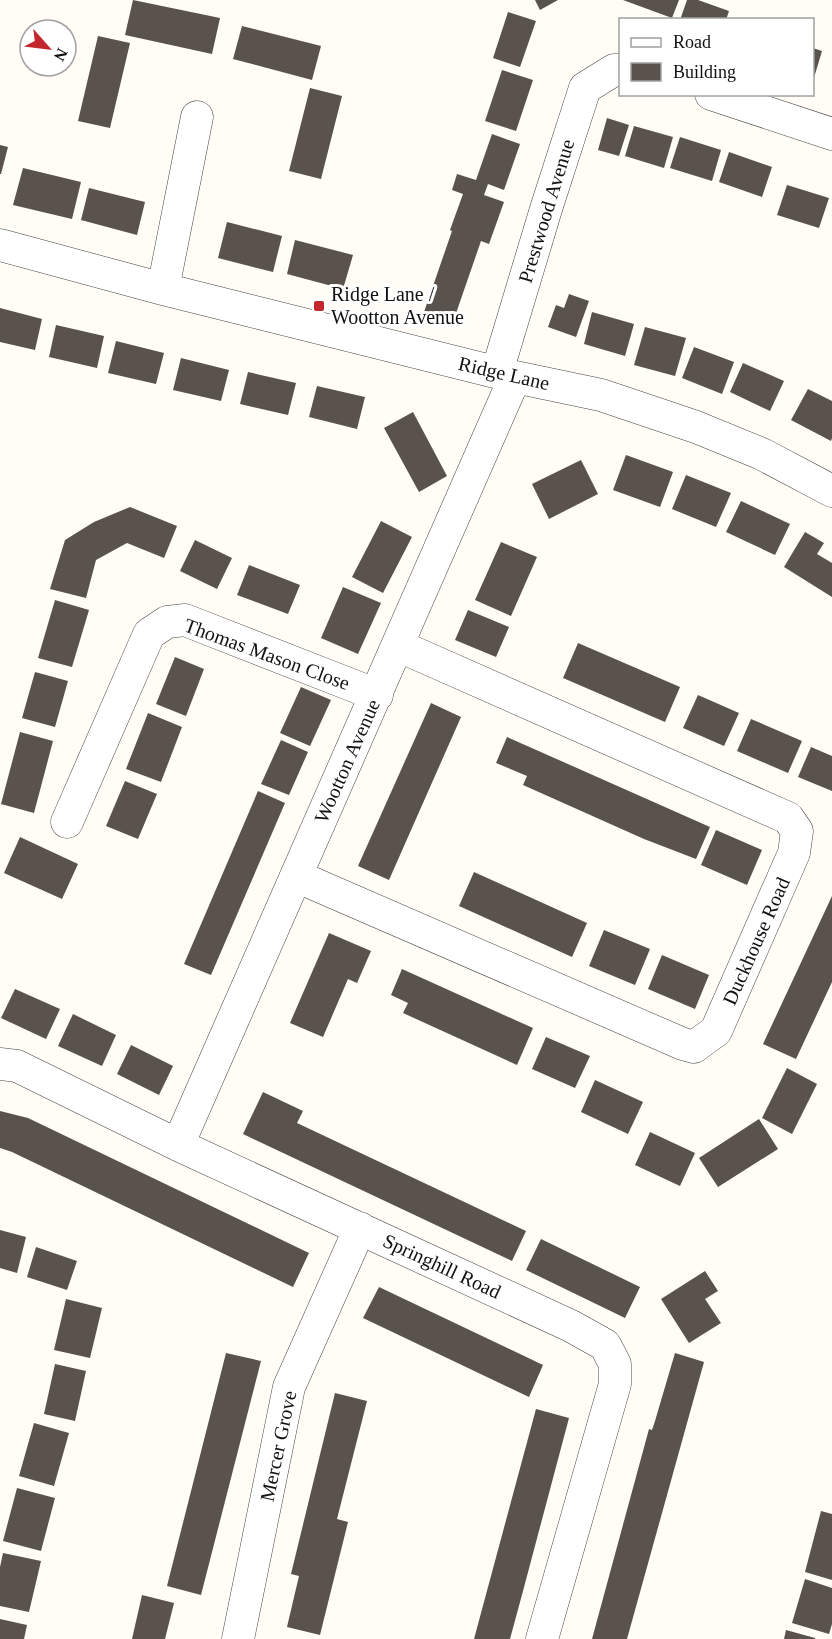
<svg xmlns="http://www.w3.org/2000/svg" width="832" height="1639" font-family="'Times New Roman',serif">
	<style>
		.building { fill: #5a524d }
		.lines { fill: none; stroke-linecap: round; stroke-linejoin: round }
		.street-casing { stroke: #444; stroke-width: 33 }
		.street { stroke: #fff; stroke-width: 32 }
		.poi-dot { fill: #c4262e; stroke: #fff; stroke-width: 2 }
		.labels { text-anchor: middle; stroke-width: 6; stroke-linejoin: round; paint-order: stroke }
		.street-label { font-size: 20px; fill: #111; stroke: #fff }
		.poi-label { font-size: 20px; fill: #111; stroke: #fff; text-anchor: start }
	</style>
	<rect width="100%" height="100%" fill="#fffdf5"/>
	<path class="building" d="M 133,0 L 220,18 L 212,54 L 125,35 Z
		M 535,0 L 558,0 L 540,10 Z
		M 623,0 L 679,0 L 672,18 Z
		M 687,0 L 698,0 L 729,11 L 726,20 L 680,20 Z
		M 508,12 L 536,21 L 520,67 L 493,58 Z
		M 242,26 L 321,46 L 312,80 L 233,59 Z
		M 98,36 L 130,43 L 110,128 L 78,121 Z
		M 813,48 L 822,51 L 813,81 Z
		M 502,70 L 533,80 L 516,131 L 485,121 Z
		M 310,88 L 342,96 L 321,179 L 289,171 Z
		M 607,118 L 629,125 L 619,156 L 598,150 Z
		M 634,126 L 673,137 L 664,168 L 625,156 Z
		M 492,134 L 520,144 L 504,190 L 488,184 L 484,195 L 504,202 L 489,244 L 481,241 L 453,322 L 424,312 L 452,231 L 450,230 L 463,194 L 452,190 L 457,174 L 476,180 Z
		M 680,137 L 721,150 L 712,181 L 670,168 Z
		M 0,145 L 8,147 L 1,174 L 0,174 Z
		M 729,152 L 772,167 L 762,197 L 719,182 Z
		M 23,168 L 81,182 L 72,219 L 13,205 Z
		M 787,185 L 829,198 L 819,228 L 777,215 Z
		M 89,188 L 145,202 L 137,235 L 81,220 Z
		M 227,222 L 282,236 L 273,272 L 218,258 Z
		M 295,240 L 353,255 L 343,289 L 287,274 Z
		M 569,294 L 589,301 L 576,337 L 548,327 L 556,305 L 564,308 Z
		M 0,308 L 42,319 L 35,350 L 0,342 Z
		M 592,312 L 634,324 L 625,356 L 584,344 Z
		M 56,325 L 104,336 L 97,368 L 49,357 Z
		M 645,327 L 686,338 L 675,376 L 634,365 Z
		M 116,341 L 164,353 L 156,384 L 108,373 Z
		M 694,347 L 734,362 L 722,394 L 682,378 Z
		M 181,358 L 229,370 L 221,401 L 173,390 Z
		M 743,363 L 784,381 L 770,411 L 730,392 Z
		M 248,372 L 296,383 L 288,415 L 240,404 Z
		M 317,386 L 365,397 L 357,429 L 309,417 Z
		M 808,389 L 832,401 L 832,438 L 831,441 L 791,420 Z
		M 413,412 L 447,476 L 419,492 L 384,428 Z
		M 626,455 L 673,472 L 660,507 L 613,490 Z
		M 581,460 L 598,494 L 549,519 L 532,484 Z
		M 686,475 L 731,493 L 716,527 L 672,509 Z
		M 741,501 L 790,524 L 775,555 L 726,532 Z
		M 130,507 L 177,526 L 164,558 L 127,543 L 96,560 L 86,598 L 50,589 L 65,540 L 94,522 Z
		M 381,521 L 412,537 L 383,593 L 352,577 Z
		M 805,532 L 824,543 L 817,554 L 832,563 L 832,597 L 784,567 Z
		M 195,540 L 232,558 L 217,589 L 180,571 Z
		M 501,542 L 537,557 L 511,616 L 475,600 Z
		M 249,565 L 300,585 L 288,614 L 237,595 Z
		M 343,587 L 381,603 L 358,654 L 321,638 Z
		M 55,600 L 89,610 L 72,667 L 38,658 Z
		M 468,610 L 509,627 L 496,657 L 455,640 Z
		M 578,643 L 680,687 L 665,722 L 563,678 Z
		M 175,657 L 204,669 L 186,716 L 156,704 Z
		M 35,672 L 68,681 L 55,727 L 22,718 Z
		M 301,687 L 331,700 L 310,746 L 280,733 Z
		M 698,695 L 739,713 L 724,746 L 683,728 Z
		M 431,703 L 461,717 L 389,880 L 358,866 Z
		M 148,713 L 182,727 L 161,782 L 126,769 Z
		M 751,719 L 802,741 L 788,773 L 737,751 Z
		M 20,732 L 53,741 L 34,813 L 1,804 Z
		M 507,737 L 710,827 L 696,859 L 644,839 L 523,785 L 527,776 L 496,763 Z
		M 281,740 L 308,752 L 289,795 L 261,784 Z
		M 811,747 L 832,756 L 832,791 L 798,777 Z
		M 125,781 L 157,794 L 138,839 L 106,826 Z
		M 258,791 L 285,803 L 211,975 L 184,964 Z
		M 716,830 L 762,850 L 747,885 L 701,865 Z
		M 20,837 L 78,864 L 62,899 L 4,873 Z
		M 474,872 L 587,923 L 572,957 L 459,906 Z
		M 832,896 L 832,982 L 796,1059 L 763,1044 Z
		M 604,930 L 650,949 L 635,985 L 589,966 Z
		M 329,933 L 371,951 L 357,983 L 348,979 L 323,1037 L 290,1023 Z
		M 662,955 L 709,975 L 695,1009 L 648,989 Z
		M 402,969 L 533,1028 L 517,1065 L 403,1013 L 408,1003 L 391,995 Z
		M 15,989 L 60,1009 L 46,1039 L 1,1018 Z
		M 73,1014 L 116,1035 L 102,1066 L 58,1046 Z
		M 546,1037 L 590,1056 L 575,1088 L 532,1069 Z
		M 131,1045 L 173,1066 L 159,1095 L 117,1074 Z
		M 787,1068 L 817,1084 L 792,1134 L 762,1118 Z
		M 595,1080 L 643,1102 L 628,1134 L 581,1112 Z
		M 263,1092 L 303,1111 L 297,1123 L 526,1231 L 512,1261 L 243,1134 Z
		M 0,1111 L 28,1118 L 309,1253 L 293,1287 L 12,1152 L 0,1148 Z
		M 759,1119 L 778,1149 L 718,1187 L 699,1158 Z
		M 650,1132 L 695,1153 L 680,1186 L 635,1165 Z
		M 0,1230 L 26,1237 L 17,1273 L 0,1268 Z
		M 541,1239 L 640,1287 L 625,1318 L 526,1270 Z
		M 36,1247 L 77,1261 L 67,1290 L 27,1277 Z
		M 705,1271 L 718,1291 L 705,1299 L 721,1323 L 689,1343 L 661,1299 Z
		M 379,1287 L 543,1365 L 529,1397 L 363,1318 Z
		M 66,1299 L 102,1308 L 90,1358 L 54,1350 Z
		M 226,1353 L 261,1361 L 201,1595 L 167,1586 Z
		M 675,1353 L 704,1362 L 627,1639 L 592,1639 L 649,1429 L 652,1430 L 655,1421 Z
		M 55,1364 L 86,1371 L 75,1421 L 44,1414 Z
		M 335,1393 L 367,1401 L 337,1519 L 348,1522 L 320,1635 L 287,1627 L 299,1576 L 291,1574 Z
		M 536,1409 L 569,1418 L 523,1591 L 510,1639 L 474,1639 Z
		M 34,1423 L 69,1433 L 54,1486 L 19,1476 Z
		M 17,1488 L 55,1498 L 41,1551 L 3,1541 Z
		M 821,1511 L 832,1514 L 832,1580 L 805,1572 Z
		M 3,1553 L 41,1561 L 29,1612 L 0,1606 L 0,1567 Z
		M 805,1579 L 832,1588 L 832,1624 L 829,1634 L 792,1623 Z
		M 142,1595 L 174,1603 L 165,1639 L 132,1639 Z
		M 0,1619 L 27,1625 L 24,1639 L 0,1639 Z
		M 786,1630 L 815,1638 L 815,1639 L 784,1639 Z"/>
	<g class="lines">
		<defs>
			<path id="street" d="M 711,94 L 832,134
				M 0,245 L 163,289 L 515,377 L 601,395 L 696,427 L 762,454 L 832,491
				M 163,289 L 197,117
				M 497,372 L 546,209 L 585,88 L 614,70 L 620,70
				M 67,822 L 149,634 L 167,622 L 185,620 L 377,695
				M 296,876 L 683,1044 L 694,1047 L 716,1031 L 794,853 L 797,831 L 788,818 L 399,646
				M 0,1064 L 17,1066 L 178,1145 L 571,1326 L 605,1345 L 615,1364 L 615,1384 L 542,1639
				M 178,1145 C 290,889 404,634 515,377
				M 238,1639 L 289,1387 L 360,1228"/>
		</defs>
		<use href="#street" class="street-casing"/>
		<use href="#street" class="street"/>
	</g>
	<rect class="poi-dot" x="313" y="300" width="12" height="12" rx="3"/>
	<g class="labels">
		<g class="street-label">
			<text transform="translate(546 211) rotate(-73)" y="7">Prestwood Avenue</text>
			<text transform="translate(504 373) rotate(13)" y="7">Ridge Lane</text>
			<text transform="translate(267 654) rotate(20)" y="7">Thomas Mason Close</text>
			<text transform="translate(347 761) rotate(-66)" y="7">Wootton Avenue</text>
			<text transform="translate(756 941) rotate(-66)" y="7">Duckhouse Road</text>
			<text transform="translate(442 1266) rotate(25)" y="7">Springhill Road</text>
			<text transform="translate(278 1446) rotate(-78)" y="7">Mercer Grove</text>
		</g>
		<g class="poi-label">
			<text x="331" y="301">Ridge Lane /<tspan x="331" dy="23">Wootton Avenue</tspan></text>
		</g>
	</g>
	<rect x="619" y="18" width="195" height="78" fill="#ffffff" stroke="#a0a0a0" stroke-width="1.5"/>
	<rect x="631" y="38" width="30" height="9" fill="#ffffff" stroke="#a0a0a0" stroke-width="1.5"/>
	<text x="673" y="48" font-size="18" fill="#111111">Road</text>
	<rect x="631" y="63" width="30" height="18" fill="#5a524d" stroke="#a0a0a0" stroke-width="1.5"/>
	<text x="673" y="78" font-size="18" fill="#111111">Building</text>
	<g transform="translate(48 48) rotate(118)"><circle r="28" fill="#ffffff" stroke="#a0a0a0" stroke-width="1.5"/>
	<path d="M0-4.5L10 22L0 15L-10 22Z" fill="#c4262e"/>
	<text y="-9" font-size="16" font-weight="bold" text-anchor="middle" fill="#111111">N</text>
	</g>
</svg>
